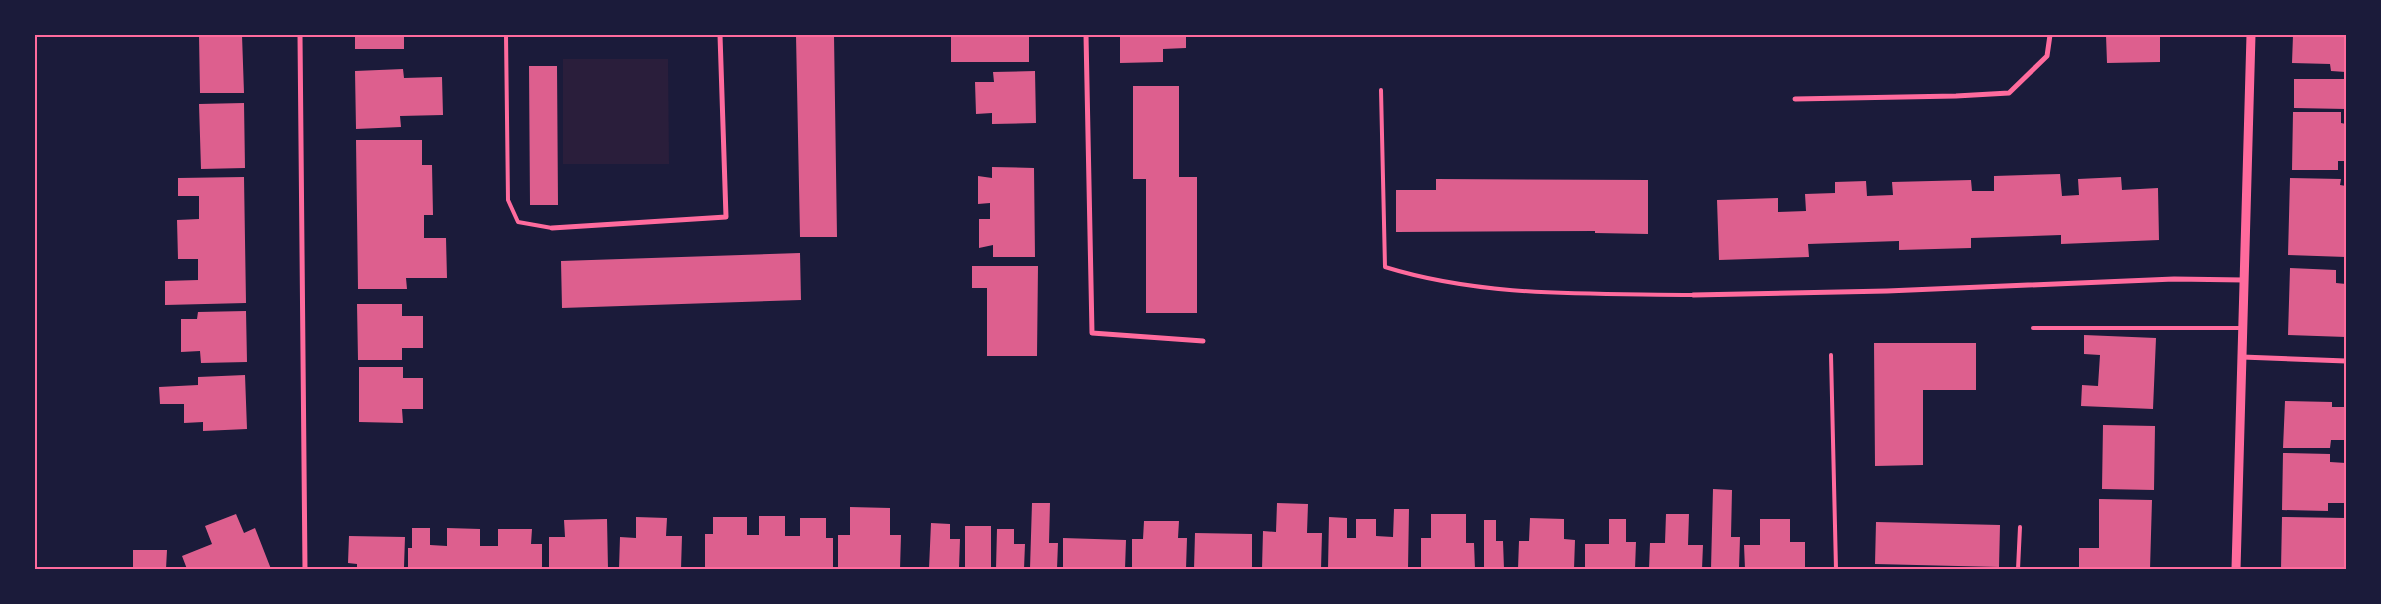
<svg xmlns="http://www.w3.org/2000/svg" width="2381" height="604" font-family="'Alegreya Sans',sans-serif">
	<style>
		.green { fill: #2a1e3b }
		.building { fill: #dd5f8e }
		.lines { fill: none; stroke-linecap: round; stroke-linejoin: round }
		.service { stroke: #ff6b9d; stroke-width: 4 }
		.minor { stroke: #ff6b9d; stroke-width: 5 }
		.tertiary { stroke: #ff6b9d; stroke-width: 9 }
		.neatline { fill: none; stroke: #ff6b9d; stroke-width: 2 }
	</style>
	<rect width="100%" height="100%" fill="#1b1b3a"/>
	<path class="green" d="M 563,59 L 668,59 L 669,164 L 563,164 Z"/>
	<path class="building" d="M 199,35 L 242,35 L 244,93 L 200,93 Z
		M 355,35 L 404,35 L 404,49 L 355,49 Z
		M 796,35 L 834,35 L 837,237 L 800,237 Z
		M 951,35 L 1029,35 L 1029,62 L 951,62 Z
		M 1120,35 L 1186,35 L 1186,48 L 1163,49 L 1163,62 L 1120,63 Z
		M 2106,35 L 2160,35 L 2160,62 L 2107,63 Z
		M 2293,35 L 2346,35 L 2346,72 L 2331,71 L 2330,64 L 2292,63 Z
		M 529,66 L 557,66 L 558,205 L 530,205 Z
		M 403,69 L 404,78 L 442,77 L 443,115 L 400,116 L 401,127 L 356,129 L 355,71 Z
		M 1035,71 L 1036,123 L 992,124 L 992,113 L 976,114 L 975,82 L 994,82 L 993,72 Z
		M 2294,79 L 2346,79 L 2346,109 L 2294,108 Z
		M 1133,86 L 1179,86 L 1179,177 L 1197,177 L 1197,313 L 1146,313 L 1146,179 L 1133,179 Z
		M 244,103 L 245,168 L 201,169 L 199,104 Z
		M 2293,112 L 2341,112 L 2341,123 L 2346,124 L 2346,161 L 2338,161 L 2338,170 L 2292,170 Z
		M 356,140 L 422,140 L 422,165 L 432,165 L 433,215 L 424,215 L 424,238 L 446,238 L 447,278 L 406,278 L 407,289 L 358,289 Z
		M 992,167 L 1034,168 L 1035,257 L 993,257 L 993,245 L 979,248 L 979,219 L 990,219 L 990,203 L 978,204 L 978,176 L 992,178 Z
		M 2060,174 L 2062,196 L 2079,195 L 2078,179 L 2121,177 L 2122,190 L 2158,188 L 2159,240 L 2061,244 L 2061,235 L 1971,238 L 1971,248 L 1899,250 L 1899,241 L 1808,244 L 1809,257 L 1719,260 L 1717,200 L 1778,198 L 1778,212 L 1806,211 L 1805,194 L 1835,193 L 1835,182 L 1866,181 L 1867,196 L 1893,195 L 1892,182 L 1971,180 L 1972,191 L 1994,191 L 1994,176 Z
		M 244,177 L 246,303 L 165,305 L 165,281 L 198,280 L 198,259 L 178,259 L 177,220 L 199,219 L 199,196 L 178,196 L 178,178 Z
		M 2290,178 L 2341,179 L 2340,185 L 2346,186 L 2346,257 L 2288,255 Z
		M 1436,179 L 1648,180 L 1648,234 L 1595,233 L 1595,231 L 1396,232 L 1396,190 L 1436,190 Z
		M 800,253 L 801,300 L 562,308 L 561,261 Z
		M 972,266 L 1038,266 L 1037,356 L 987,356 L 987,288 L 972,288 Z
		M 2290,268 L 2336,270 L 2336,283 L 2346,284 L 2346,337 L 2288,335 Z
		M 357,304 L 402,304 L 402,316 L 423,316 L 423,348 L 402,348 L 402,360 L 358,360 Z
		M 246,311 L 247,362 L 201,363 L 200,351 L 181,352 L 181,319 L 197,319 L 198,312 Z
		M 2084,335 L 2156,338 L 2153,409 L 2081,406 L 2082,385 L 2098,386 L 2100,355 L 2084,354 Z
		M 1874,343 L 1976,343 L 1976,390 L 1923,390 L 1923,465 L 1875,466 Z
		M 359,367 L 403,367 L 403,378 L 423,378 L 423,409 L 402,409 L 403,423 L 359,422 Z
		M 245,375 L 247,429 L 203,431 L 203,422 L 184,423 L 184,404 L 160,404 L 159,387 L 198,385 L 198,377 Z
		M 2285,401 L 2332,402 L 2332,407 L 2346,407 L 2346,440 L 2331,440 L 2330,448 L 2283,448 Z
		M 2103,425 L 2155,426 L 2154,490 L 2102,489 Z
		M 2283,453 L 2330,454 L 2330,462 L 2346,463 L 2346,503 L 2328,503 L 2328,511 L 2282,510 Z
		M 1713,489 L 1732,490 L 1731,537 L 1740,537 L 1739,569 L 1711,569 Z
		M 2099,499 L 2152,500 L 2150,569 L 2079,569 L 2079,548 L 2099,548 Z
		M 1032,503 L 1050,503 L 1049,543 L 1058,543 L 1057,569 L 1030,569 Z
		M 1277,503 L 1308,504 L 1307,533 L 1322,533 L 1321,569 L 1262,569 L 1263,531 L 1276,532 Z
		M 850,507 L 890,508 L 890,535 L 901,535 L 900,569 L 838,569 L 838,535 L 850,535 Z
		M 1394,509 L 1409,509 L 1408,569 L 1328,569 L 1329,517 L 1347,518 L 1347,538 L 1356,538 L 1356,519 L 1376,519 L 1376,536 L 1393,537 Z
		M 236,514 L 244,533 L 255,528 L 271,569 L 187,569 L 182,556 L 212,544 L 205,526 Z
		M 1431,514 L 1466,514 L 1466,543 L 1474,543 L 1475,569 L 1421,569 L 1421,538 L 1431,538 Z
		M 1666,514 L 1689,514 L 1688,545 L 1703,545 L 1702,569 L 1649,569 L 1650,543 L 1665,543 Z
		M 759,516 L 785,516 L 785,536 L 800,536 L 800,518 L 826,518 L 826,538 L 833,538 L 833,569 L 705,569 L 705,534 L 713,534 L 713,517 L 747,517 L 747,535 L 759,535 Z
		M 636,517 L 667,518 L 666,536 L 682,536 L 681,569 L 619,569 L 620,537 L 636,538 Z
		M 2282,517 L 2346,518 L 2346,567 L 2281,569 Z
		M 1530,518 L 1564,519 L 1564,539 L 1575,540 L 1574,569 L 1518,569 L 1519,541 L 1529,541 Z
		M 607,519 L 608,569 L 549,569 L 549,537 L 565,537 L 564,520 Z
		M 1609,519 L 1626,519 L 1626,542 L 1636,542 L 1635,569 L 1585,569 L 1585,544 L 1609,544 Z
		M 1760,519 L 1790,519 L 1790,542 L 1805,542 L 1805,569 L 1745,569 L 1744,545 L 1760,545 Z
		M 1484,520 L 1496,520 L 1496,541 L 1503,541 L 1504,569 L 1484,569 Z
		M 1144,521 L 1179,521 L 1178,538 L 1187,538 L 1186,569 L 1132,569 L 1132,539 L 1143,539 Z
		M 1876,522 L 2000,525 L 1999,567 L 1875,564 Z
		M 931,523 L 950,524 L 950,539 L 960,539 L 959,569 L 929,569 Z
		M 965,526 L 991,526 L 991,569 L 965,569 Z
		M 412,528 L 430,528 L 430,545 L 447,546 L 447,528 L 480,529 L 480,546 L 498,546 L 498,529 L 532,529 L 531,544 L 542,544 L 542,569 L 408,569 L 408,548 L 412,548 Z
		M 997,529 L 1014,529 L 1014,544 L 1025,544 L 1024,569 L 996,569 Z
		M 1195,533 L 1252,534 L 1252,569 L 1194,569 Z
		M 349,536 L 405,537 L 404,567 L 357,569 L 357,564 L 348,563 Z
		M 1063,538 L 1126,540 L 1125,569 L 1063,569 Z
		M 133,550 L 167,550 L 166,569 L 129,569 L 133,567 Z"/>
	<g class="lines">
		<path class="service" d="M 506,35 L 508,200 L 518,222 L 552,228
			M 1381,90 L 1385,267 C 1485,298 1589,293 1693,295
			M 2033,328 L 2242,328
			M 1831,355 L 1836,569
			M 2018,569 L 2020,527"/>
		<path class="minor" d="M 300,35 L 305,569
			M 1086,35 L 1092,333 L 1203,341
			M 1795,99 L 1956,96 L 2009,93 L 2047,56 L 2050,35
			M 552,228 L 726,217 L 720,35
			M 1693,295 L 1887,291 L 2174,279 L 2244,280
			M 2242,357 L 2346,361"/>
		<path class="tertiary" d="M 2236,569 L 2251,35"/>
	</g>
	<rect width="2381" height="604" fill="none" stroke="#1b1b3a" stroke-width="72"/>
	<rect x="36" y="36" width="2309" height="532" class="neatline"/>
</svg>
